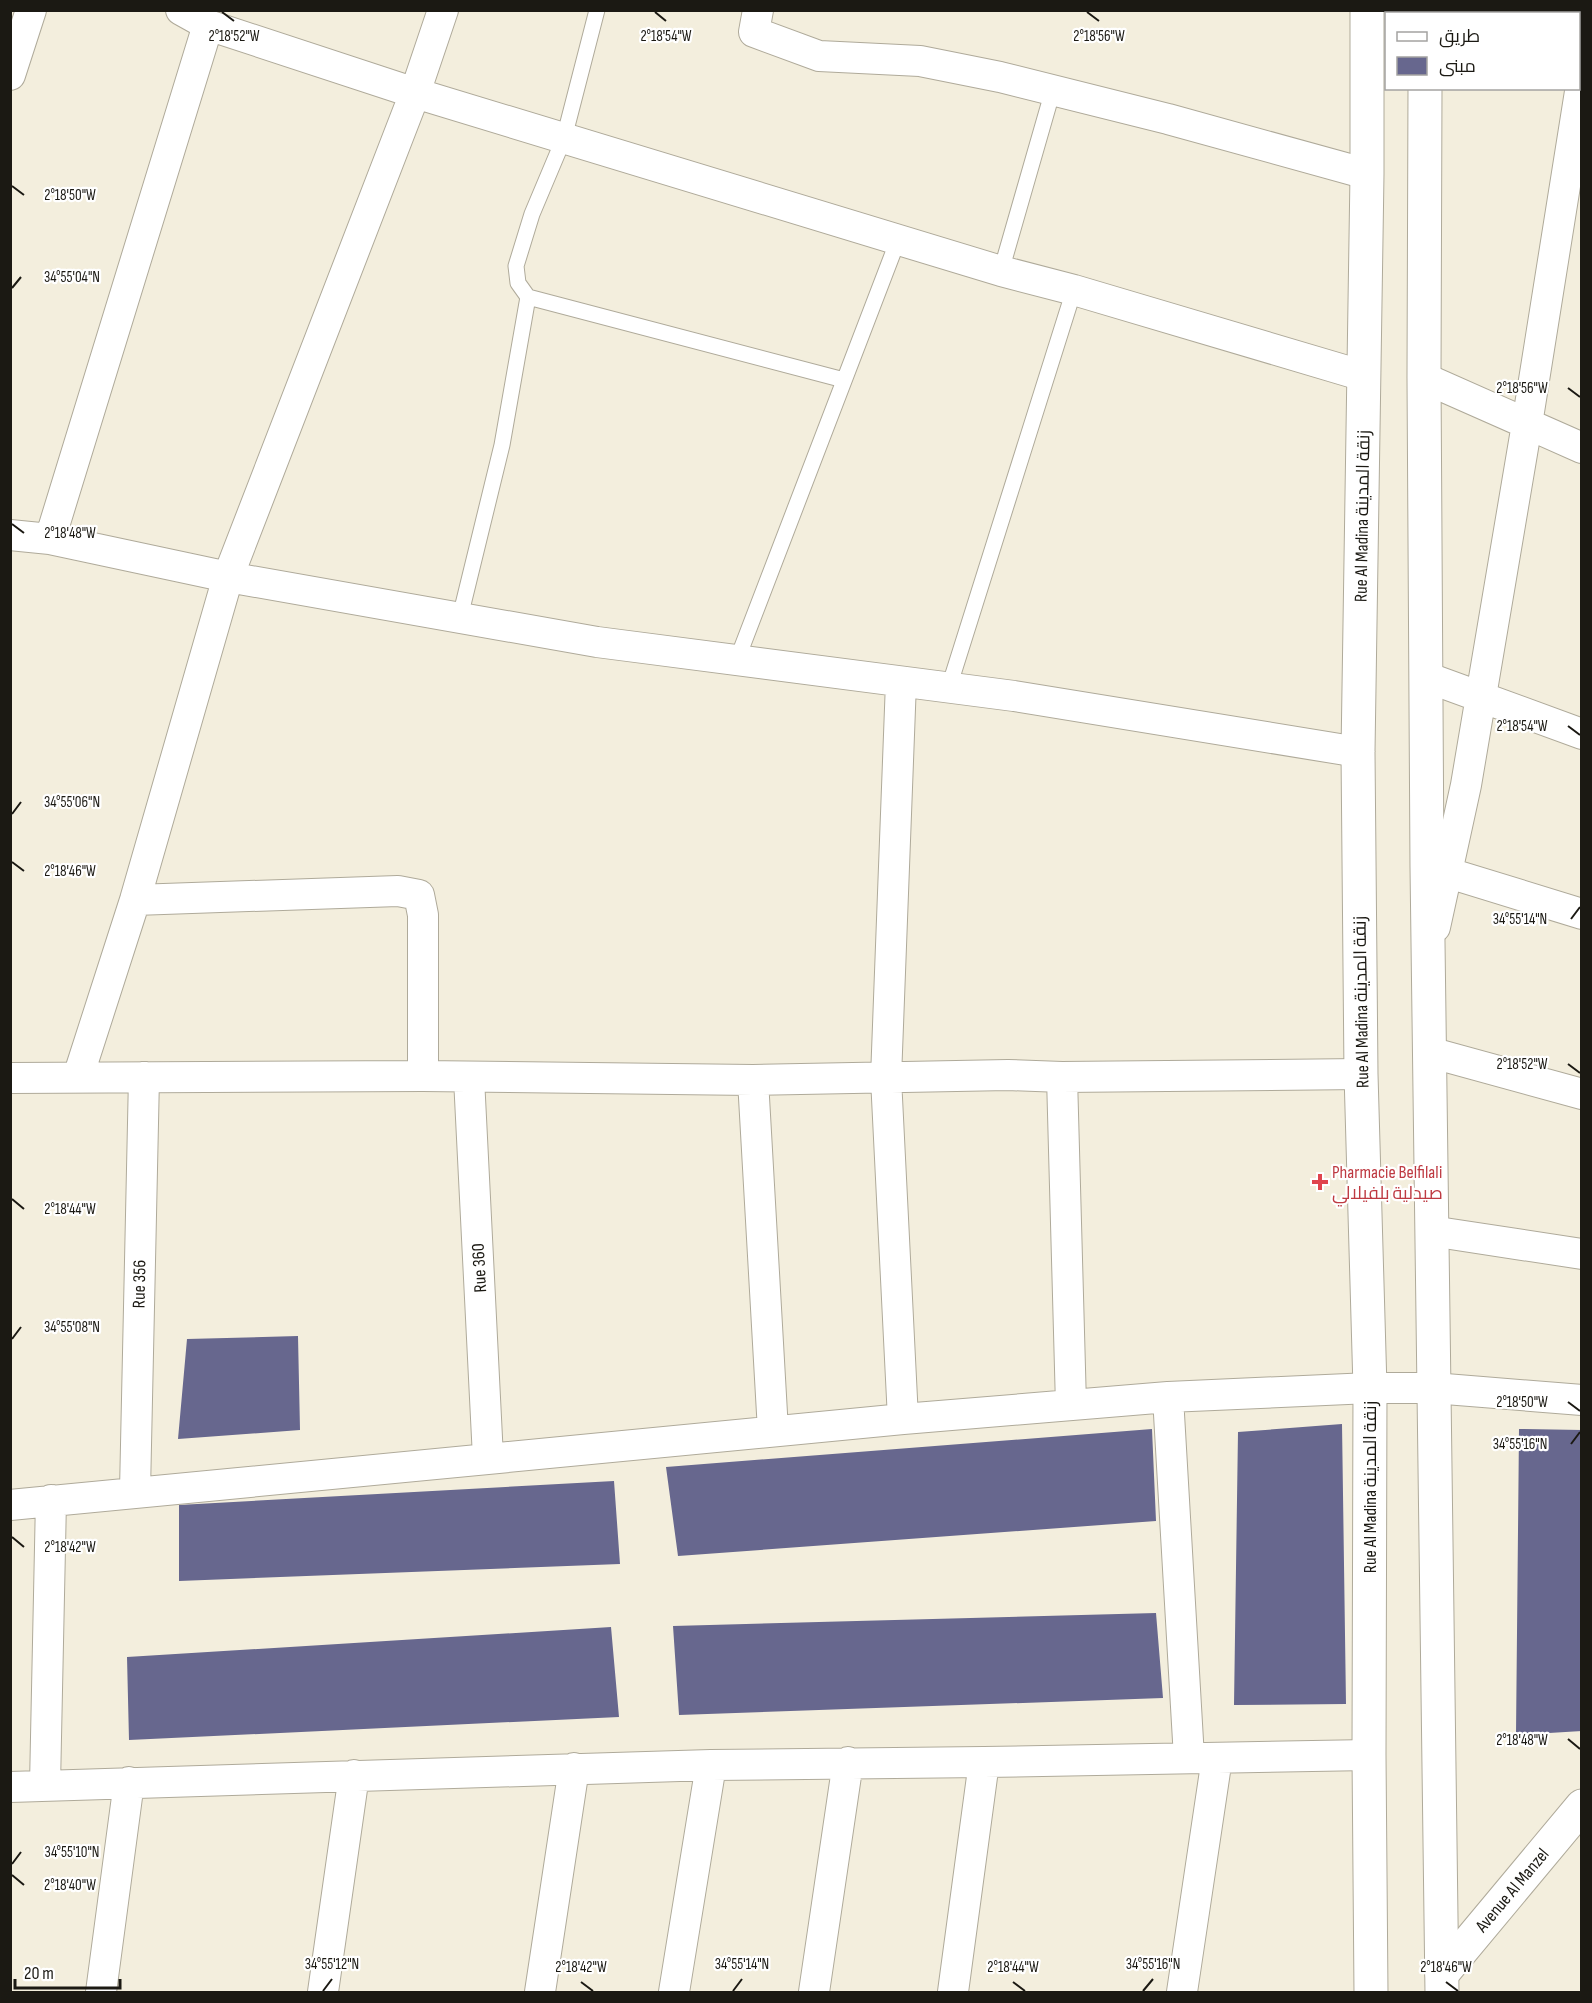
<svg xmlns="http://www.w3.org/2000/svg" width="1592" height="2003" font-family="'Sofia Sans Condensed',Cairo,sans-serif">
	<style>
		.building { fill: #67678e }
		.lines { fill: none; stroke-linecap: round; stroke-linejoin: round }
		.service-casing { stroke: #afaa9a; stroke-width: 17 }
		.minor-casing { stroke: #afaa9a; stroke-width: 32 }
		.tertiary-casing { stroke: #afaa9a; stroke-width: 35 }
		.secondary-casing { stroke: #afaa9a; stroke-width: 35 }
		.service { stroke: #fff; stroke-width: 15 }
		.minor { stroke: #fff; stroke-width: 30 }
		.tertiary { stroke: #fff; stroke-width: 33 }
		.secondary { stroke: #fff; stroke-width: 33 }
		.ticks { fill: none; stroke: #1b1913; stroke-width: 2 }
		.health-dot { fill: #e0444e; stroke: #fff; stroke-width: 2 }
		.labels { text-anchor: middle; stroke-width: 4.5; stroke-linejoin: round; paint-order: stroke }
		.street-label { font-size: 18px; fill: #1b1913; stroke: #fff }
		.health-label { font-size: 18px; fill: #be3a42; stroke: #fff; text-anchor: start }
		.ticks-label { font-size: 15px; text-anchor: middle; fill: #1b1913; stroke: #fff; stroke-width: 4.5; stroke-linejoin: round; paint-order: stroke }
	</style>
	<rect width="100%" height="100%" fill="#f3eedd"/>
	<path class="building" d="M 298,1336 L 300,1430 L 178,1439 L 187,1339 Z
		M 1342,1424 L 1346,1704 L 1234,1705 L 1238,1432 Z
		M 1152,1429 L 1156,1521 L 678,1556 L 666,1467 Z
		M 1519,1429 L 1582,1430 L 1582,1731 L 1516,1735 Z
		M 614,1481 L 620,1564 L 179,1581 L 179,1505 Z
		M 1156,1613 L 1163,1698 L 679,1715 L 673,1626 Z
		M 611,1627 L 619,1717 L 129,1740 L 127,1657 Z"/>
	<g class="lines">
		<defs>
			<path id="service" d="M 1001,271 L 1053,90
				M 528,297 L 518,283 L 516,266 L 532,214 L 564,138 L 597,10
				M 460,617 L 502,445 L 528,297 L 844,380
				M 737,660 L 898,240
				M 949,687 L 1074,290"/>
			<path id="minor" d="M 181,10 L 208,25 L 415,93 L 1001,271 L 1074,290 L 1364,376
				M 758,10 L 754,32 L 819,56 L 920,61 L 1000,77 L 1168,119 L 1367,174
				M 10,75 L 31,10
				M 1424,378 L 1582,448
				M 10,535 L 50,539 L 228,577 L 597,642 L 1014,696 L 1358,752
				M 50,539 L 208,25
				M 1426,677 L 1582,734
				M 901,682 L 886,1078 L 903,1419
				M 1429,867 L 1582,914
				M 135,900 L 398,891 L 419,895 L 423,915 L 423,1076
				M 1435,927 L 1466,785 L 1527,424 L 1582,79
				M 1429,1052 L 1582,1094
				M 78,1077 L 135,900 L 228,577 L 415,93 L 443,10
				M 1062,1077 L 1071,1405
				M 10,1078 L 423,1076 L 753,1080 L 1008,1075 L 1062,1077 L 1361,1074
				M 469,1078 L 488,1458
				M 753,1080 L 773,1431
				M 1431,1231 L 1582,1254
				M 1168,1397 L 1189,1758
				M 135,1491 L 144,1077
				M 10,1505 L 903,1419 L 1168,1397 L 1370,1388 L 1433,1388 L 1582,1400
				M 45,1785 L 51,1500
				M 10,1787 L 711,1765 L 984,1762 L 1369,1755
				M 101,1992 L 129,1782
				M 323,1992 L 354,1775
				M 540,1992 L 574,1768
				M 674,1992 L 711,1765
				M 814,1992 L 848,1762
				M 953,1992 L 984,1762
				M 1182,1992 L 1217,1758"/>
			<path id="tertiary" d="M 1442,1974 L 1582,1806"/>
			<path id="secondary" d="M 1367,10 L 1367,174 L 1358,752 L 1361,1074 L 1370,1388 L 1369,1755 L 1371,1992
				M 1426,14 L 1426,10
				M 1425,88 L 1424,378 L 1427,867 L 1442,1992"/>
		</defs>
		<use href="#service" class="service-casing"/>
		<use href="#minor" class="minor-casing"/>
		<use href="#tertiary" class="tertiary-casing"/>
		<use href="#secondary" class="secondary-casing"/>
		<use href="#service" class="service"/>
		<use href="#minor" class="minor"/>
		<use href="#tertiary" class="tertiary"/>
		<use href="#secondary" class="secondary"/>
	</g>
	<path class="ticks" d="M 222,12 L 234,21M 655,12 L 666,21M 1087,12 L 1099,21M 12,186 L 24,195M 12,288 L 21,277M 1568,388 L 1580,397M 12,524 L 24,533M 1568,726 L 1580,735M 12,814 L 21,802M 12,862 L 24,871M 1571,919 L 1580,907M 1568,1064 L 1580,1073M 12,1199 L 24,1209M 12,1339 L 21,1327M 1568,1402 L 1580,1411M 1571,1444 L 1580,1432M 12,1537 L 24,1547M 1568,1739 L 1580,1749M 12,1864 L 21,1852M 12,1875 L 24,1885M 581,1982 L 593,1991M 1013,1982 L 1025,1991M 1446,1982 L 1458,1991M 323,1991 L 332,1979M 733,1991 L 742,1979M 1143,1991 L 1153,1979"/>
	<path class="health-dot" d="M1317 1173h6v6h6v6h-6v6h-6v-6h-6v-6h6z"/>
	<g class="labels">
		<g class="street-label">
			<text transform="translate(1362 516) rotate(-89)" y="6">Rue Al Madina زنقة المدينة</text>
			<text transform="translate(1361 1002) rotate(-91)" y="6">Rue Al Madina زنقة المدينة</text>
			<text transform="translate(479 1268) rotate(-93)" y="6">Rue 360</text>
			<text transform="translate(139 1284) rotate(-89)" y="6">Rue 356</text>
			<text transform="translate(1370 1487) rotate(-90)" y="6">Rue Al Madina زنقة المدينة</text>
			<text transform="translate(1512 1890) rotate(-50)" y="6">Avenue Al Manzel</text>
		</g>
		<g class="health-label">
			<text x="1332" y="1178">Pharmacie Belfilali<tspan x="1332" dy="21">صيدلية بلفيلالي</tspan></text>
		</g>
	</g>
	<g class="ticks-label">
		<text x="234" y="41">2°18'52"W</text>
		<text x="666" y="41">2°18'54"W</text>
		<text x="1099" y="41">2°18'56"W</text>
		<text x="70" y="200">2°18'50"W</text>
		<text x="72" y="282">34°55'04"N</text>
		<text x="1522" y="393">2°18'56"W</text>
		<text x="70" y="538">2°18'48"W</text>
		<text x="1522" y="731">2°18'54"W</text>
		<text x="72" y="807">34°55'06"N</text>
		<text x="70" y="876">2°18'46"W</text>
		<text x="1520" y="924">34°55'14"N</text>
		<text x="1522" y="1069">2°18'52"W</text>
		<text x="70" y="1214">2°18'44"W</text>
		<text x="72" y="1332">34°55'08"N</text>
		<text x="1522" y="1407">2°18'50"W</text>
		<text x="1520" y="1449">34°55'16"N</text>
		<text x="70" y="1552">2°18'42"W</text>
		<text x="1522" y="1745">2°18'48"W</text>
		<text x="72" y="1857">34°55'10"N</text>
		<text x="70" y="1890">2°18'40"W</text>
		<text x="332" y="1969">34°55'12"N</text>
		<text x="742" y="1969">34°55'14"N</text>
		<text x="1153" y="1969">34°55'16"N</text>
		<text x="581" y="1972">2°18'42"W</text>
		<text x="1013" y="1972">2°18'44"W</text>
		<text x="1446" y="1972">2°18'46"W</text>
	</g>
	<rect width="1592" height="2003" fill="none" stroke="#1b1913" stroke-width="24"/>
	<rect x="1385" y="12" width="195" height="78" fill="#ffffff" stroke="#a4a3a1" stroke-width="1.5"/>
	<rect x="1397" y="32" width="30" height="9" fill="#ffffff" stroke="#a4a3a1" stroke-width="1.5"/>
	<text x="1439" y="42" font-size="18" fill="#1b1913">طريق</text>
	<rect x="1397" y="57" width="30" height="18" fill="#67678e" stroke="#a4a3a1" stroke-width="1.5"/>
	<text x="1439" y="72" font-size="18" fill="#1b1913">مبنى</text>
	<path d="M15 1979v9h105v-9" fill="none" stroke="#1b1913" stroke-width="3"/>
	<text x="24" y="1979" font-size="18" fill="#1b1913" stroke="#ffffff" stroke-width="4.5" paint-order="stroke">20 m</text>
</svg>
